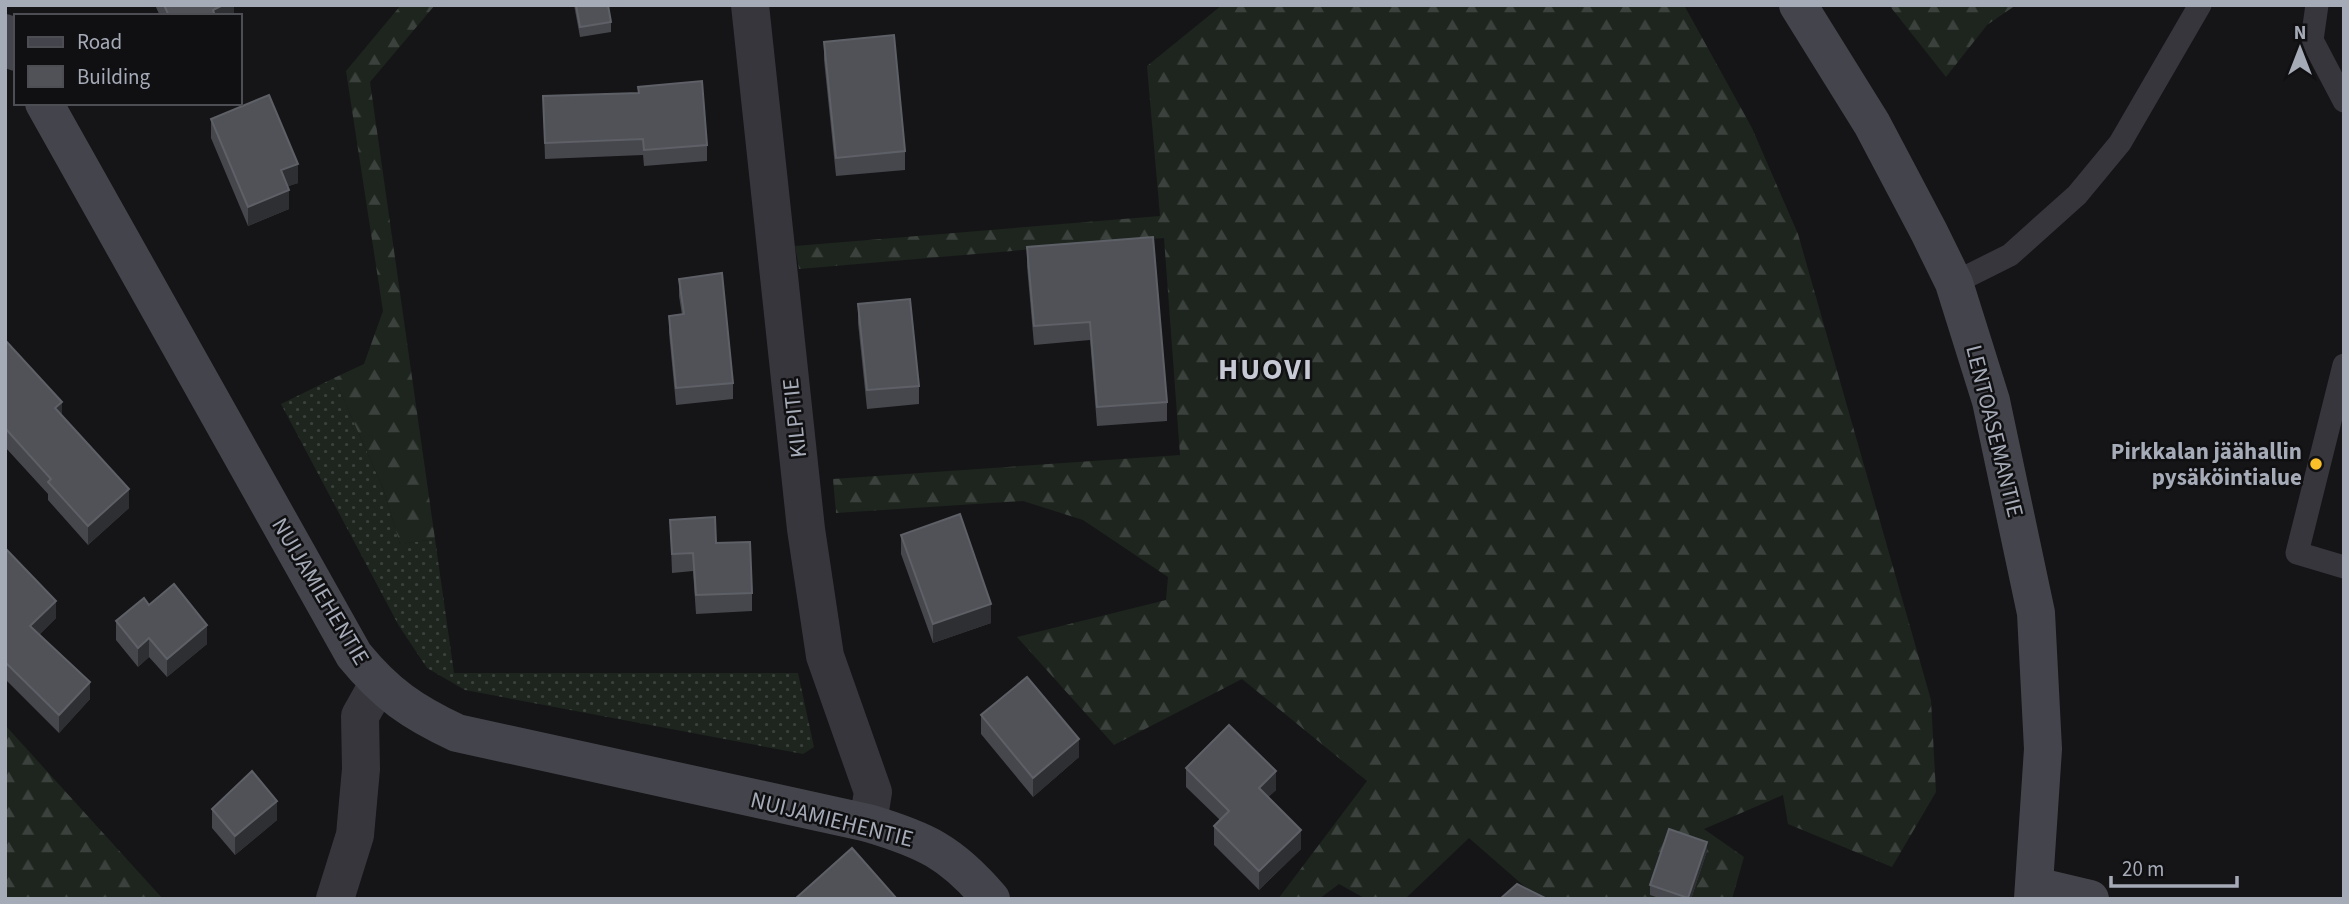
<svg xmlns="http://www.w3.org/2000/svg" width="2349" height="904" font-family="'Source Sans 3',sans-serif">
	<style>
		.grass { fill: url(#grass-dots) }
		.forest { fill: url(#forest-firs) }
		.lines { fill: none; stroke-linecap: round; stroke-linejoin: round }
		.lane { stroke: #36363c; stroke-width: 23 }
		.street { stroke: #36363c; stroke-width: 38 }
		.secondary { stroke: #44454c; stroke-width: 38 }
		.wall { fill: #46474c }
		.shaded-wall { fill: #2e2f32 }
		.building { fill: #515258; stroke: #5e6067; stroke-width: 2 }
		.poi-dot { fill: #fbbf29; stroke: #101012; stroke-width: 2.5 }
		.labels { text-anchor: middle; stroke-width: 5; stroke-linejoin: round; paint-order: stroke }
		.street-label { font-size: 23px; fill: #a6abb8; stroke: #101012 }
		.poi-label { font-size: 23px; font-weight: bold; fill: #a6abb8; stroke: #101012; text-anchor: end }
		.district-label { font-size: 30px; font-weight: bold; letter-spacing: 2px; fill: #c7cad4; stroke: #101012 }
	</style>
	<defs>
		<pattern id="grass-dots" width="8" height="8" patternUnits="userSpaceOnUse" patternTransform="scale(1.75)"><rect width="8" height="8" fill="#1d251e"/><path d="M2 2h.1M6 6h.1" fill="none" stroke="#3b423d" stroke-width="1.8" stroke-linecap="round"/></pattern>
		<pattern id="forest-firs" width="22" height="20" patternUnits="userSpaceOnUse" patternTransform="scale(1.75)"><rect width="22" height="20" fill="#1d251e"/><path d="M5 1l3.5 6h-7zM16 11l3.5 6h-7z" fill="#3b423d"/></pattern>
	</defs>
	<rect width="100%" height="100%" fill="#151517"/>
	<path class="grass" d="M 334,378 L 383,488 L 400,544 L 435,539 L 454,673 L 798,673 L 814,747 L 803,754 L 465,690 L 427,668 L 399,626 L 281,404 Z"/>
	<path class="forest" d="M 401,5 L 435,5 L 370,82 L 435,539 L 400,544 L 383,488 L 334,378 L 364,364 L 383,311 L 346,71 Z
		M 1222,5 L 1684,5 L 1752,128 L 1798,234 L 1931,700 L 1936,792 L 1892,867 L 1788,824 L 1783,795 L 1704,829 L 1744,857 L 1732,899 L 1539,899 L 1469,838 L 1405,899 L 1366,899 L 1339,884 L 1319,899 L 1278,899 L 1367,781 L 1242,679 L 1114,745 L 1017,637 L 1166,600 L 1168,577 L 1083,520 L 1023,501 L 836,513 L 833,479 L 1180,455 L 1164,238 L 799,269 L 795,246 L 1160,216 L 1147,66 Z
		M 1889,5 L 2016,5 L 1987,25 L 1946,77 Z
		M 5,725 L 163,899 L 5,899 Z"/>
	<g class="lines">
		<path class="lane" d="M 2317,5 L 2312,40 L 2344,101
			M 1954,283 L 2010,255 L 2077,195 L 2120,143 L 2200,5
			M 2344,365 L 2297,553 L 2344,567"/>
		<path class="street" d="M 750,5 L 806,529 L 825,656 L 873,792 L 868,823
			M 335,899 L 355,835 L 361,769 L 360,716 L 378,684"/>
		<path class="secondary" d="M 1798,5 L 1872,124 L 1929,232 L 1954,283 L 1991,401 L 2036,613 L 2043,749 L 2033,899
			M 5,33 L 16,52
			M 44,103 L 354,655 C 386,694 412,712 457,733 L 868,823 C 925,840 951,852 991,899
			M 2035,886 L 2090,899"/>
	</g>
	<path class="wall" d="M 155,5 L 234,5 L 234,16 L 160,16 Z
		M 574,5 L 608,5 L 611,22 L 611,32 L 580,37 Z
		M 824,42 L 905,151 L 905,170 L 836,176 L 824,60 Z
		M 638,87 L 707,145 L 707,161 L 644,166 L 643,155 L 545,159 L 543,96 L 638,93 Z
		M 211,119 L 298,183 L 288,186 L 289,209 L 248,226 L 211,138 Z
		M 1027,247 L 1167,402 L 1167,421 L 1097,426 L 1090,340 L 1034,345 L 1027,266 Z
		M 679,279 L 733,383 L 733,399 L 676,405 L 669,333 L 669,316 L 682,315 L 679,296 Z
		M 858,304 L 919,386 L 919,404 L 867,409 L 858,323 Z
		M 5,340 L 129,508 L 88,545 L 48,500 L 48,494 L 5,447 Z
		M 670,520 L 716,543 L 752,593 L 752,611 L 696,614 L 693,571 L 672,573 Z
		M 901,535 L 991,623 L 933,643 L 901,554 Z
		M 5,548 L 56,618 L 39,635 L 90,699 L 59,733 L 5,679 Z
		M 149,605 L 207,644 L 167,677 L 149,657 L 138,667 L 116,640 L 116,621 Z
		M 981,715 L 1079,757 L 1033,797 L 981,734 Z
		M 1186,768 L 1276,790 L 1268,797 L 1301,849 L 1259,890 L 1214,845 L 1214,826 L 1220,820 L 1186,787 Z
		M 212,809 L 277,820 L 235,855 L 212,828 Z
		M 1707,851 L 1691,899 L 1662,899 L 1650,895 L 1650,885 Z"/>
	<path class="shaded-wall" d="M 223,5 L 234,5 L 234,16 L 213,16 L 213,10 Z
		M 298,164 L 298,183 L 281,189 L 281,170 Z
		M 289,190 L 289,209 L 248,226 L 248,207 Z
		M 62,402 L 62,421 L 55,408 Z
		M 129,489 L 129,508 L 88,545 L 88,526 Z
		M 56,601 L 56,618 L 30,644 L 30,626 Z
		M 991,604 L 991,623 L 933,643 L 933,624 Z
		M 207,625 L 207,644 L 167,677 L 167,659 Z
		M 149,638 L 149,657 L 138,667 L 138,648 Z
		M 90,682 L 90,699 L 59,733 L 59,715 Z
		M 1079,739 L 1079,757 L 1033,797 L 1033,778 Z
		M 1276,771 L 1276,790 L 1259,806 L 1259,788 Z
		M 277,801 L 277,820 L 235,855 L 235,836 Z
		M 1301,830 L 1301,849 L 1259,890 L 1259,871 Z
		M 1707,842 L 1707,851 L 1691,899 L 1688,899 Z"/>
	<path class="building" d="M 164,5 L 223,5 L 213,10 L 215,16 L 169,16 Z
		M 576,5 L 608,5 L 611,22 L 580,27 Z
		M 894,35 L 905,151 L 836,158 L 824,42 Z
		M 702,81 L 707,145 L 644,150 L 643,139 L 545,143 L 543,96 L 639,93 L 638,87 Z
		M 269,95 L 298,164 L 281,170 L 289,190 L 248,207 L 211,119 Z
		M 1153,237 L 1167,402 L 1097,407 L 1090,322 L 1034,326 L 1027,247 Z
		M 722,273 L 733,383 L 676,388 L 669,316 L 684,314 L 679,279 Z
		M 910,299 L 919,386 L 867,390 L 858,304 Z
		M 5,340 L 62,402 L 55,408 L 129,489 L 88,526 L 48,482 L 51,479 L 5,428 Z
		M 960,514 L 991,604 L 933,624 L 901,535 Z
		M 715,517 L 716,543 L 750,542 L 752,593 L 696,595 L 693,553 L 672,554 L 670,520 Z
		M 5,548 L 56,601 L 30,626 L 90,682 L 59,715 L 5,662 Z
		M 174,584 L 207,625 L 167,659 L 149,638 L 138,648 L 116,621 L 144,598 L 149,605 Z
		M 1027,677 L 1079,739 L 1033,778 L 981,715 Z
		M 1229,725 L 1276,771 L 1259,788 L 1301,830 L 1259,871 L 1214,826 L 1229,811 L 1186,768 Z
		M 252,771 L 277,801 L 235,836 L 212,809 Z
		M 1669,829 L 1707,842 L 1688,898 L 1650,885 Z
		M 852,848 L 897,899 L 795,899 Z
		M 1517,884 L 1547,899 L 1500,899 Z"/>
	<circle class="poi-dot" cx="2316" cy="464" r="7"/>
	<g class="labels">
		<g class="street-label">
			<text transform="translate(794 418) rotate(-96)" y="8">KILPITIE</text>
			<text transform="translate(1995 431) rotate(76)" y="8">LENTOASEMANTIE</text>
			<text transform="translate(321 591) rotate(59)" y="8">NUIJAMIEHENTIE</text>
			<text transform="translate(832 819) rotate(14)" y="8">NUIJAMIEHENTIE</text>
		</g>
		<g class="poi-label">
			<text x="2302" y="459">Pirkkalan jäähallin<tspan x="2302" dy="26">pysäköintialue</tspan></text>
		</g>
		<g class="district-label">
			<text x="1266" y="379">HUOVI</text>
		</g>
	</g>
	<rect width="2349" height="904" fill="none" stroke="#a6abb8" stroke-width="14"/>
	<rect x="14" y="14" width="228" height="91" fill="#101012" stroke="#4c4e54" stroke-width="2"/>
	<rect x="28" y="37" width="35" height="10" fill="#44454c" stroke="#4c4e54" stroke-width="2"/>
	<text x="77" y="49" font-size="21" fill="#a6abb8">Road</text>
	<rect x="28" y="66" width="35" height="21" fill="#515258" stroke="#4c4e54" stroke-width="2"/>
	<text x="77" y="84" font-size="21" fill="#a6abb8">Building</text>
	<g transform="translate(2300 49)" stroke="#101012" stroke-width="5" paint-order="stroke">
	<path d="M0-5L12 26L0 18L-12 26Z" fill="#a6abb8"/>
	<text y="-10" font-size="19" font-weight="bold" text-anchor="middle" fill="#a6abb8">N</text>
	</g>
	<path d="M2111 876v10h126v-10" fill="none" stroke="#a6abb8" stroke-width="3.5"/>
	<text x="2122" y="876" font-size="21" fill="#a6abb8" stroke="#101012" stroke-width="5" paint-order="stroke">20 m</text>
</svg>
